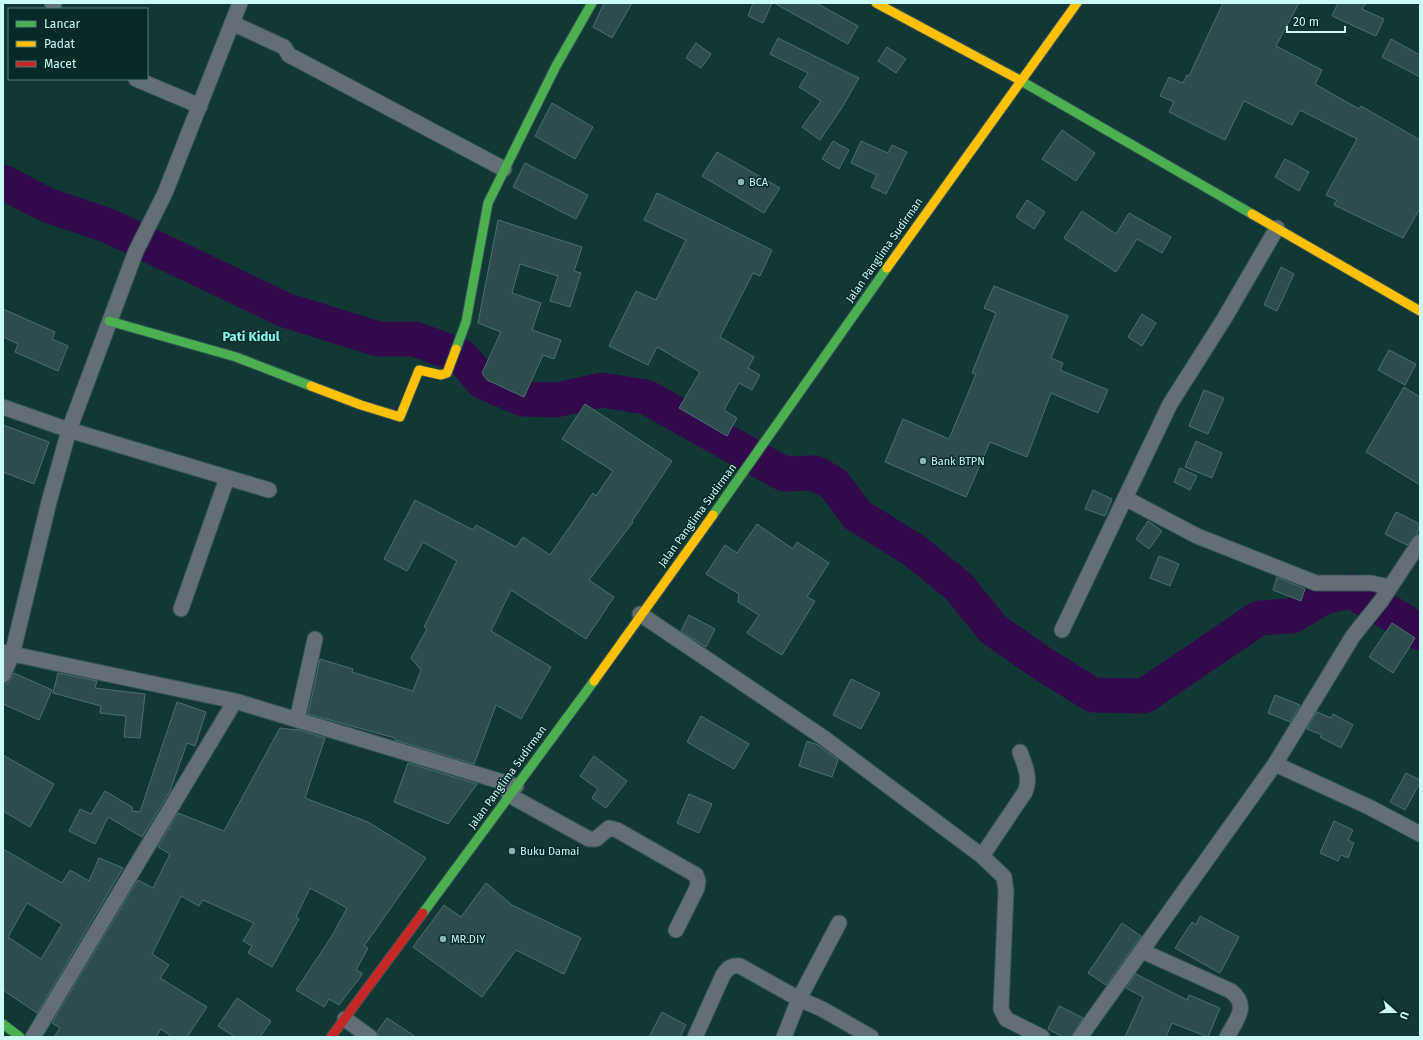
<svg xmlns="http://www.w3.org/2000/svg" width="1423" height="1040" font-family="'Fira Sans',sans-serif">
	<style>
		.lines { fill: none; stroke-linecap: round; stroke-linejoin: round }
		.river { stroke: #320a4c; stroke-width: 35 }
		.building { fill: #2c4c4d; stroke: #4a7072; fill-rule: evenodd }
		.street-casing { stroke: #335452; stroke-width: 17 }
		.fast-casing { stroke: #335452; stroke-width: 11 }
		.slow-casing { stroke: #335452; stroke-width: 11 }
		.jam-casing { stroke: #335452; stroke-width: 11 }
		.street { stroke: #636f76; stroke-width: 15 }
		.fast { stroke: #4caf50; stroke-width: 9 }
		.slow { stroke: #ffc107; stroke-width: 9 }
		.jam { stroke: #c62828; stroke-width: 9 }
		.poi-dot { fill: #89b6b3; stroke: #052a28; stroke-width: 1.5 }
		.labels { text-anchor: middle; stroke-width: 3; stroke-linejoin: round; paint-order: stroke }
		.poi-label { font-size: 11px; fill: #c9faf6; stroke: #052a28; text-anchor: start }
		.street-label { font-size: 11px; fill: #c9faf6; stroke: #052a28 }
		.quarter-label { font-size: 13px; font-weight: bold; fill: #8bf8f0; stroke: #052a28 }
	</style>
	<rect width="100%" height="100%" fill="#123836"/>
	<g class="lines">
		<path class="river" d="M 3,182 L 47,205 L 109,226 L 285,310 L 378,339 L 415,339 L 461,356 L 483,382 L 523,399 L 556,400 L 602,390 L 646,397 L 784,474 L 815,473 L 834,484 L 857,515 L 915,551 L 959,587 L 993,629 L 1040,662 L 1093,695 L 1144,696 L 1259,618 L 1292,616 L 1324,597 L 1351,591 L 1404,621 L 1420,633"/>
	</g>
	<path class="building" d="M 604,3 L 632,3 L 612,38 L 593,27 Z
		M 753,3 L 772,3 L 763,23 L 748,16 Z
		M 774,3 L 816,3 L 858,26 L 848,44 Z
		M 1223,3 L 1299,3 L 1276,46 L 1322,70 L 1315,84 L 1359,109 L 1361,106 L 1420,140 L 1420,208 L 1403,238 L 1334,205 L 1337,200 L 1326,195 L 1357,139 L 1300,110 L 1292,125 L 1244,101 L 1225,140 L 1169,112 L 1174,102 L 1160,96 L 1169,77 L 1183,83 L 1187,75 L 1189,76 Z
		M 1338,3 L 1366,3 L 1362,9 L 1384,19 L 1376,36 L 1332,16 Z
		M 778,38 L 859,78 L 841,109 L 820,140 L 802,127 L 821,101 L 799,87 L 808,73 L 770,54 Z
		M 1391,39 L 1420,55 L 1420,77 L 1382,57 Z
		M 696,43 L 711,54 L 701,68 L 686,58 Z
		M 887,47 L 906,59 L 896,73 L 878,61 Z
		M 552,103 L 593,127 L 575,159 L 535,136 Z
		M 1062,130 L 1095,153 L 1076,181 L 1042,159 Z
		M 833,141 L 849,150 L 839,169 L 822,159 Z
		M 861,141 L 888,153 L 892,145 L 907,152 L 886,194 L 871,187 L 877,175 L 851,163 Z
		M 717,152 L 780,188 L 764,213 L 702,176 Z
		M 1285,159 L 1309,172 L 1299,191 L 1275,177 Z
		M 525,163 L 588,195 L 576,219 L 513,187 Z
		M 657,193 L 772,250 L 760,276 L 753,273 L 720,337 L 754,357 L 748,368 L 760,375 L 752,390 L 739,383 L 724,410 L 737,418 L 727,436 L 679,408 L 700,372 L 657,347 L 648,365 L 609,346 L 636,291 L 656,300 L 686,240 L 644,220 Z
		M 1027,200 L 1045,212 L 1034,229 L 1016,217 Z
		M 1082,211 L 1116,234 L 1129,213 L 1171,237 L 1162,253 L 1137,239 L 1116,272 L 1064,238 Z
		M 498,220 L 582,247 L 574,271 L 581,273 L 570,307 L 550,301 L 558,276 L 520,264 L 512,293 L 541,303 L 532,330 L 561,340 L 554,359 L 543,355 L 524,397 L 487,380 L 482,373 L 501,332 L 478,323 Z
		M 1281,267 L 1294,274 L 1277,311 L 1264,305 Z
		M 994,286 L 1068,316 L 1051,358 L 1063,363 L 1060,370 L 1108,390 L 1098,413 L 1051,393 L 1027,457 L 990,442 L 966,497 L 885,462 L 903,419 L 949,439 L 976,374 L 972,373 L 996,313 L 984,308 Z
		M 3,309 L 55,332 L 52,339 L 68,346 L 58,371 L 15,352 L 18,344 L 3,337 Z
		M 1142,314 L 1156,323 L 1142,346 L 1128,337 Z
		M 1389,350 L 1416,364 L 1405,385 L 1378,370 Z
		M 1404,387 L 1420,397 L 1420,485 L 1366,452 Z
		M 1204,390 L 1224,398 L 1208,434 L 1189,426 Z
		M 585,404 L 672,461 L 632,521 L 633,522 L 589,580 L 614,597 L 586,639 L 511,590 L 491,631 L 551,667 L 521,719 L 496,705 L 474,764 L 395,740 L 395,738 L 308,714 L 320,659 L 353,669 L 352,672 L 413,691 L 421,670 L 411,658 L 427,629 L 424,627 L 457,561 L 423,542 L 407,571 L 384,559 L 415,500 L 473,530 L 476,525 L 516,547 L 523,537 L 550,555 L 593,493 L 596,496 L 613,471 L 562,439 Z
		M 3,425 L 49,442 L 34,484 L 3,472 Z
		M 1196,441 L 1222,453 L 1212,478 L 1185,467 Z
		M 1180,468 L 1197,476 L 1190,490 L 1174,482 Z
		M 1093,490 L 1112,499 L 1105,516 L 1085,509 Z
		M 1396,512 L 1420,524 L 1417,534 L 1407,545 L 1385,534 Z
		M 1148,521 L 1162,531 L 1149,549 L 1136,539 Z
		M 757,524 L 793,549 L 797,542 L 829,563 L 807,597 L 815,601 L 782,655 L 747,633 L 759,615 L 738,602 L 739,594 L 706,574 L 725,545 L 737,553 Z
		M 1159,556 L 1179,564 L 1170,586 L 1150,578 Z
		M 1277,577 L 1305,589 L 1301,601 L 1273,590 Z
		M 689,615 L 715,629 L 706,647 L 681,631 Z
		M 1392,623 L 1415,638 L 1393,673 L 1369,657 Z
		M 14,673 L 52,690 L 39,720 L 3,704 L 3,686 L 9,682 Z
		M 58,673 L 97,681 L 95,688 L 145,694 L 140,738 L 124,737 L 126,716 L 100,713 L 101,706 L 53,693 Z
		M 851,679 L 880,693 L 861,729 L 833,715 Z
		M 1275,695 L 1300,705 L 1290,722 L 1268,713 Z
		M 177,702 L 206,712 L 195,746 L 187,743 L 170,791 L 142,837 L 108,817 L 95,844 L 69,831 L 80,809 L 91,814 L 105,791 L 132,807 L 132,811 L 140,812 Z
		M 1317,712 L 1331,718 L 1333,714 L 1353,725 L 1341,748 L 1320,737 L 1322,735 L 1307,729 Z
		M 701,716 L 749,744 L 734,769 L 687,742 Z
		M 280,728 L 295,730 L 296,729 L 325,738 L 305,798 L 368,822 L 426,858 L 364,946 L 368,948 L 356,970 L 362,973 L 361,976 L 339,1005 L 329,999 L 324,1007 L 296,990 L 332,936 L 347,908 L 310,888 L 296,917 L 299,919 L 272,967 L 248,953 L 252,946 L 243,941 L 254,923 L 203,900 L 199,906 L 181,896 L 152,954 L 169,965 L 160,978 L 207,1007 L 187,1037 L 172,1037 L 161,1029 L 156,1037 L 54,1037 L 60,1028 L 52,1023 L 138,880 L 153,888 L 170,854 L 158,847 L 178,813 L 224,831 Z
		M 807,741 L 818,745 L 838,760 L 832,777 L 799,766 Z
		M 3,755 L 54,784 L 30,827 L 3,811 Z
		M 594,756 L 627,781 L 606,808 L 592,798 L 598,789 L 580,776 Z
		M 408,763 L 477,784 L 448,824 L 394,802 Z
		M 1406,773 L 1420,780 L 1420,783 L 1405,810 L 1390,802 Z
		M 689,794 L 712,804 L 699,833 L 677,823 Z
		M 1334,821 L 1353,830 L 1348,840 L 1354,843 L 1348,858 L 1341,855 L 1338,861 L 1320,853 Z
		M 3,849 L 62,883 L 70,870 L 89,881 L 99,858 L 123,868 L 37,1013 L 3,990 ZM 27,903 L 62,924 L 41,959 L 8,937 Z
		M 486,883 L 512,905 L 581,938 L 564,974 L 516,950 L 482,997 L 413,947 L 444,905 L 461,917 Z
		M 1200,916 L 1239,937 L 1220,973 L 1175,948 L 1192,922 L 1196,925 Z
		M 1122,923 L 1141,936 L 1106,985 L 1088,973 Z
		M 1136,974 L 1187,1000 L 1189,995 L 1220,1008 L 1208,1037 L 1172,1023 L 1166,1037 L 1125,1037 L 1143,997 L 1126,988 Z
		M 237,998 L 271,1021 L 260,1037 L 235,1037 L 218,1026 Z
		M 1059,1006 L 1083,1018 L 1071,1037 L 1063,1037 L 1048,1029 Z
		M 662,1012 L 686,1025 L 680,1037 L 649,1037 Z
		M 387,1018 L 416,1037 L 379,1037 L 377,1032 Z"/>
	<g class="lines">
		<defs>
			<path id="street" d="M 52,3 L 54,4
				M 232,23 L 284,47 L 289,55 L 504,169
				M 136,79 L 200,106
				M 3,407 L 69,430 L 269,490
				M 1125,498 L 1197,536 L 1316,583 L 1371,583 L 1390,587
				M 181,609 L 227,478
				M 640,614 L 824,738 L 982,856 L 1004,877 L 1006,891 L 1001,1009 L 1006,1019 L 1042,1037
				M 1062,630 L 1170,404 L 1224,319 L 1277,228
				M 3,652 L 235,701 L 516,786
				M 3,675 L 12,655 L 49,502 L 69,430 L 136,251 L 165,193 L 240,3
				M 297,720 L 315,639
				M 1275,764 L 1369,807 L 1420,834
				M 509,795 L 589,839 L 596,839 L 609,828 L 617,830 L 696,875 L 698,881 L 697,888 L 676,930
				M 982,856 L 1025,792 C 1031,778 1025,766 1020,752
				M 1142,951 L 1231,991 C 1250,1006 1236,1020 1227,1037
				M 345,1019 L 370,1037
				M 33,1037 L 235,701
				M 695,1037 L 723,975 C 728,968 731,965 740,966 L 799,999 L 839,923
				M 784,1037 L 799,999 L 822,1009 L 871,1037
				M 1080,1037 L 1275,764 L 1353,636 L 1381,601 L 1420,542"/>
			<path id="fast" d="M 1016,78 L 1252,214
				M 109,321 L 236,357 L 311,386
				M 456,349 L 466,322 L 488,203 L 556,66 L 592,3
				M 713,515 L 887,268
				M 423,913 L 594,681
				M 3,1024 L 20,1037"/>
			<path id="slow" d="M 876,3 L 1016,78
				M 1252,214 L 1420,311
				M 887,268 L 1077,3
				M 311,386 L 361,405 L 400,417 L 419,370 L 441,375 L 447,373 L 456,349
				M 594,681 L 713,515"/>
			<path id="jam" d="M 331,1037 L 423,913"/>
		</defs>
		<use href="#street" class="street-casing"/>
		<use href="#fast" class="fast-casing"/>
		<use href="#slow" class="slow-casing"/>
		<use href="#jam" class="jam-casing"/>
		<use href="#street" class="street"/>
		<use href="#fast" class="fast"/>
		<use href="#slow" class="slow"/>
		<use href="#jam" class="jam"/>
	</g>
	<g class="poi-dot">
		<circle cx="741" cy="182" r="4"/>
		<circle cx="923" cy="461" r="4"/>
		<circle cx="512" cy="851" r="4"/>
		<circle cx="443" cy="939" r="4"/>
	</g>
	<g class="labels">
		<g class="poi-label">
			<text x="749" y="186">BCA</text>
			<text x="931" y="465">Bank BTPN</text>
			<text x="520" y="855">Buku Damai</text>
			<text x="451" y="943">MR.DIY</text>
		</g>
		<g class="street-label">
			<text transform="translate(884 250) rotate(-55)" y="4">Jalan Panglima Sudirman</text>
			<text transform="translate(697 515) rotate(-54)" y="4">Jalan Panglima Sudirman</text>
			<text transform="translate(507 777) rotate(-54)" y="4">Jalan Panglima Sudirman</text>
		</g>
		<g class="quarter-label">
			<text x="251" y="341">Pati Kidul</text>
		</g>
	</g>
	<rect width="1423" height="1040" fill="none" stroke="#c9faf6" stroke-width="8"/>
	<rect x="8" y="8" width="140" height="72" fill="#052a28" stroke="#537d7a"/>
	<rect x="16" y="21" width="20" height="6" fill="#4caf50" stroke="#537d7a"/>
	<text x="44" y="28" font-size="12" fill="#c9faf6">Lancar</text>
	<rect x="16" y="41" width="20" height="6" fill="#ffc107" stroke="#537d7a"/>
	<text x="44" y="48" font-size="12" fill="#c9faf6">Padat</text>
	<rect x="16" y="61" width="20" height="6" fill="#c62828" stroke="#537d7a"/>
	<text x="44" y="68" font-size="12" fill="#c9faf6">Macet</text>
	<g transform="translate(1395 1012) rotate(111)" stroke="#052a28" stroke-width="3" paint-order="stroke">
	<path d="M0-3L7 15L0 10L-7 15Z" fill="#c9faf6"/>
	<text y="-6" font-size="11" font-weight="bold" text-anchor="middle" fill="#c9faf6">U</text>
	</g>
	<path d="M1287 26v6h58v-6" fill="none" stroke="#c9faf6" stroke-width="2"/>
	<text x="1293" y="26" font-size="12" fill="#c9faf6" stroke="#052a28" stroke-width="3" paint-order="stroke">20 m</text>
</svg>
